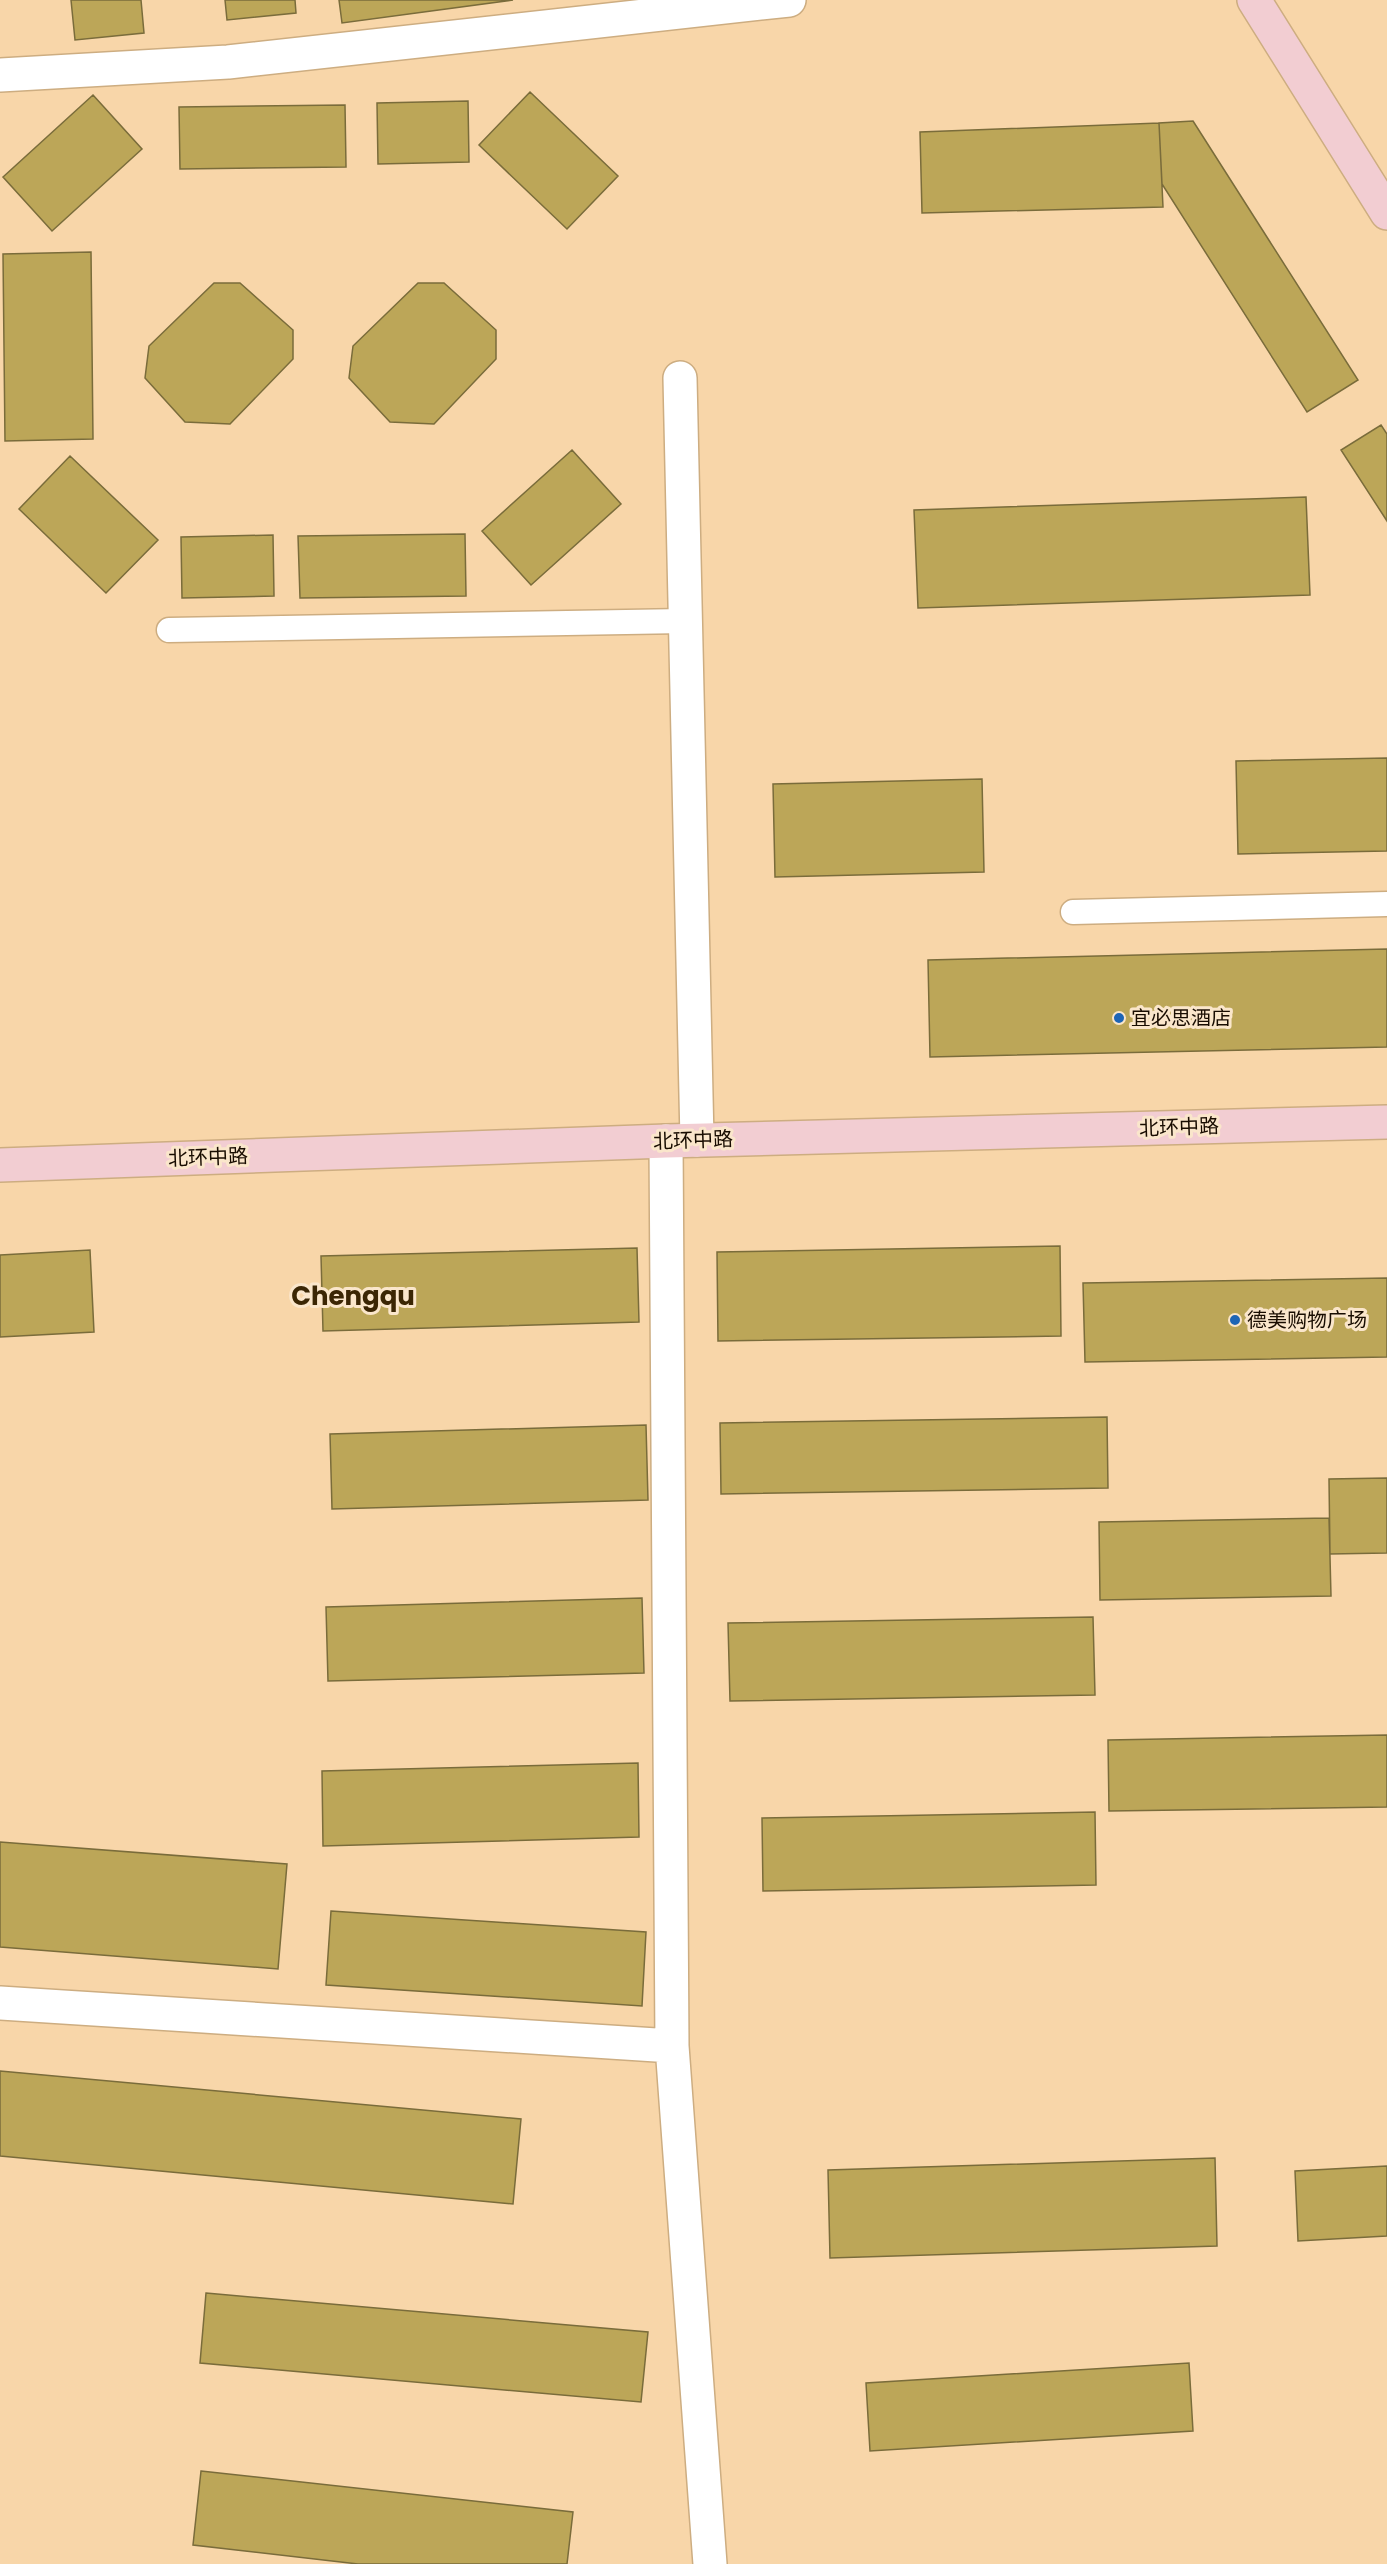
<svg xmlns="http://www.w3.org/2000/svg" width="1387" height="2564" font-family="Poppins,'Noto Sans SC',sans-serif">
	<style>
		.building { fill: #bca658; stroke: #7a6c3b; stroke-width: 1.5 }
		.lines { fill: none; stroke-linecap: round; stroke-linejoin: round }
		.lane-casing { stroke: #cdad81; stroke-width: 27 }
		.street-casing { stroke: #cdad81; stroke-width: 36 }
		.secondary-casing { stroke: #cdad81; stroke-width: 36 }
		.lane { stroke: #fff; stroke-width: 24 }
		.street { stroke: #fff; stroke-width: 33 }
		.secondary { stroke: #f2cdd2; stroke-width: 33 }
		.poi-dot { fill: #1e65b5; stroke: #fae6cb; stroke-width: 2 }
		.labels { text-anchor: middle; stroke-width: 6; stroke-linejoin: round; paint-order: stroke }
		.poi-label { font-size: 20px; fill: #180c00; stroke: #fae6cb; text-anchor: start }
		.street-label { font-size: 20px; fill: #180c00; stroke: #fae6cb }
		.district-label { font-size: 26px; font-weight: bold; fill: #3b2604; stroke: #fae6cb }
	</style>
	<rect width="100%" height="100%" fill="#f8d6a9"/>
	<path class="building" d="M 71,0 L 141,0 L 144,33 L 75,40 Z
		M 225,0 L 295,0 L 296,13 L 227,20 Z
		M 339,0 L 513,0 L 342,23 Z
		M 530,92 L 618,176 L 567,229 L 479,145 Z
		M 93,95 L 142,149 L 52,231 L 3,177 Z
		M 468,101 L 469,162 L 378,164 L 377,103 Z
		M 345,105 L 346,167 L 180,169 L 179,107 Z
		M 1193,121 L 1358,380 L 1307,412 L 1162,184 L 1159,123 Z
		M 1159,123 L 1163,207 L 922,213 L 920,132 Z
		M 91,252 L 93,439 L 5,441 L 3,254 Z
		M 214,283 L 240,283 L 293,330 L 293,359 L 230,424 L 185,422 L 145,378 L 149,346 Z
		M 418,283 L 444,283 L 496,330 L 496,359 L 434,424 L 390,422 L 349,378 L 353,346 Z
		M 1381,425 L 1387,434 L 1387,521 L 1341,450 Z
		M 572,450 L 621,504 L 531,585 L 482,531 Z
		M 70,456 L 158,540 L 106,593 L 19,509 Z
		M 1306,497 L 1310,595 L 918,608 L 914,510 Z
		M 465,534 L 466,596 L 300,598 L 298,536 Z
		M 273,535 L 274,596 L 182,598 L 181,537 Z
		M 1387,758 L 1387,851 L 1238,854 L 1236,761 Z
		M 982,779 L 984,872 L 775,877 L 773,784 Z
		M 1387,949 L 1387,1047 L 930,1057 L 928,960 Z
		M 1060,1246 L 1061,1336 L 718,1341 L 717,1252 Z
		M 637,1248 L 639,1322 L 323,1331 L 321,1256 Z
		M 90,1250 L 94,1332 L 0,1337 L 0,1255 Z
		M 1387,1278 L 1387,1357 L 1085,1362 L 1083,1283 Z
		M 1107,1417 L 1108,1488 L 721,1494 L 720,1423 Z
		M 646,1425 L 648,1500 L 332,1509 L 330,1434 Z
		M 1387,1478 L 1387,1553 L 1330,1554 L 1329,1479 Z
		M 1329,1518 L 1331,1596 L 1100,1600 L 1099,1522 Z
		M 642,1598 L 644,1673 L 328,1681 L 326,1607 Z
		M 1093,1617 L 1095,1695 L 730,1701 L 728,1623 Z
		M 1387,1735 L 1387,1807 L 1109,1811 L 1108,1740 Z
		M 638,1763 L 639,1837 L 323,1846 L 322,1771 Z
		M 1095,1812 L 1096,1885 L 763,1891 L 762,1818 Z
		M 0,1842 L 287,1864 L 278,1969 L 0,1947 Z
		M 331,1911 L 646,1932 L 642,2006 L 326,1985 Z
		M 0,2071 L 521,2119 L 513,2204 L 0,2156 Z
		M 1215,2158 L 1217,2246 L 830,2258 L 828,2170 Z
		M 1387,2166 L 1387,2236 L 1298,2241 L 1295,2171 Z
		M 206,2293 L 648,2332 L 641,2402 L 200,2363 Z
		M 1189,2363 L 1193,2431 L 870,2451 L 866,2383 Z
		M 201,2471 L 573,2512 L 567,2564 L 358,2564 L 193,2545 Z"/>
	<g class="lines">
		<defs>
			<path id="lane" d="M 169,630 L 685,621
				M 1073,912 L 1387,904"/>
			<path id="street" d="M 0,75 L 228,62 L 789,0
				M 680,378 L 697,1140
				M 666,1141 L 672,2046 L 710,2564
				M 0,2003 L 672,2046"/>
			<path id="secondary" d="M 1254,0 L 1387,213
				M 0,1165 L 666,1141 L 1387,1122"/>
		</defs>
		<use href="#lane" class="lane-casing"/>
		<use href="#street" class="street-casing"/>
		<use href="#secondary" class="secondary-casing"/>
		<use href="#lane" class="lane"/>
		<use href="#street" class="street"/>
		<use href="#secondary" class="secondary"/>
	</g>
	<g class="poi-dot">
		<circle cx="1119" cy="1018" r="6"/>
		<circle cx="1235" cy="1320" r="6"/>
	</g>
	<g class="labels">
		<g class="poi-label">
			<text x="1131" y="1025">宜必思酒店</text>
			<text x="1247" y="1327">德美购物广场</text>
		</g>
		<g class="street-label">
			<text transform="translate(1179 1127) rotate(-2)" y="7">北环中路</text>
			<text transform="translate(693 1140) rotate(-2)" y="7">北环中路</text>
			<text transform="translate(208 1157) rotate(-2)" y="7">北环中路</text>
		</g>
		<g class="district-label">
			<text x="353" y="1305">Chengqu</text>
		</g>
	</g>
</svg>
